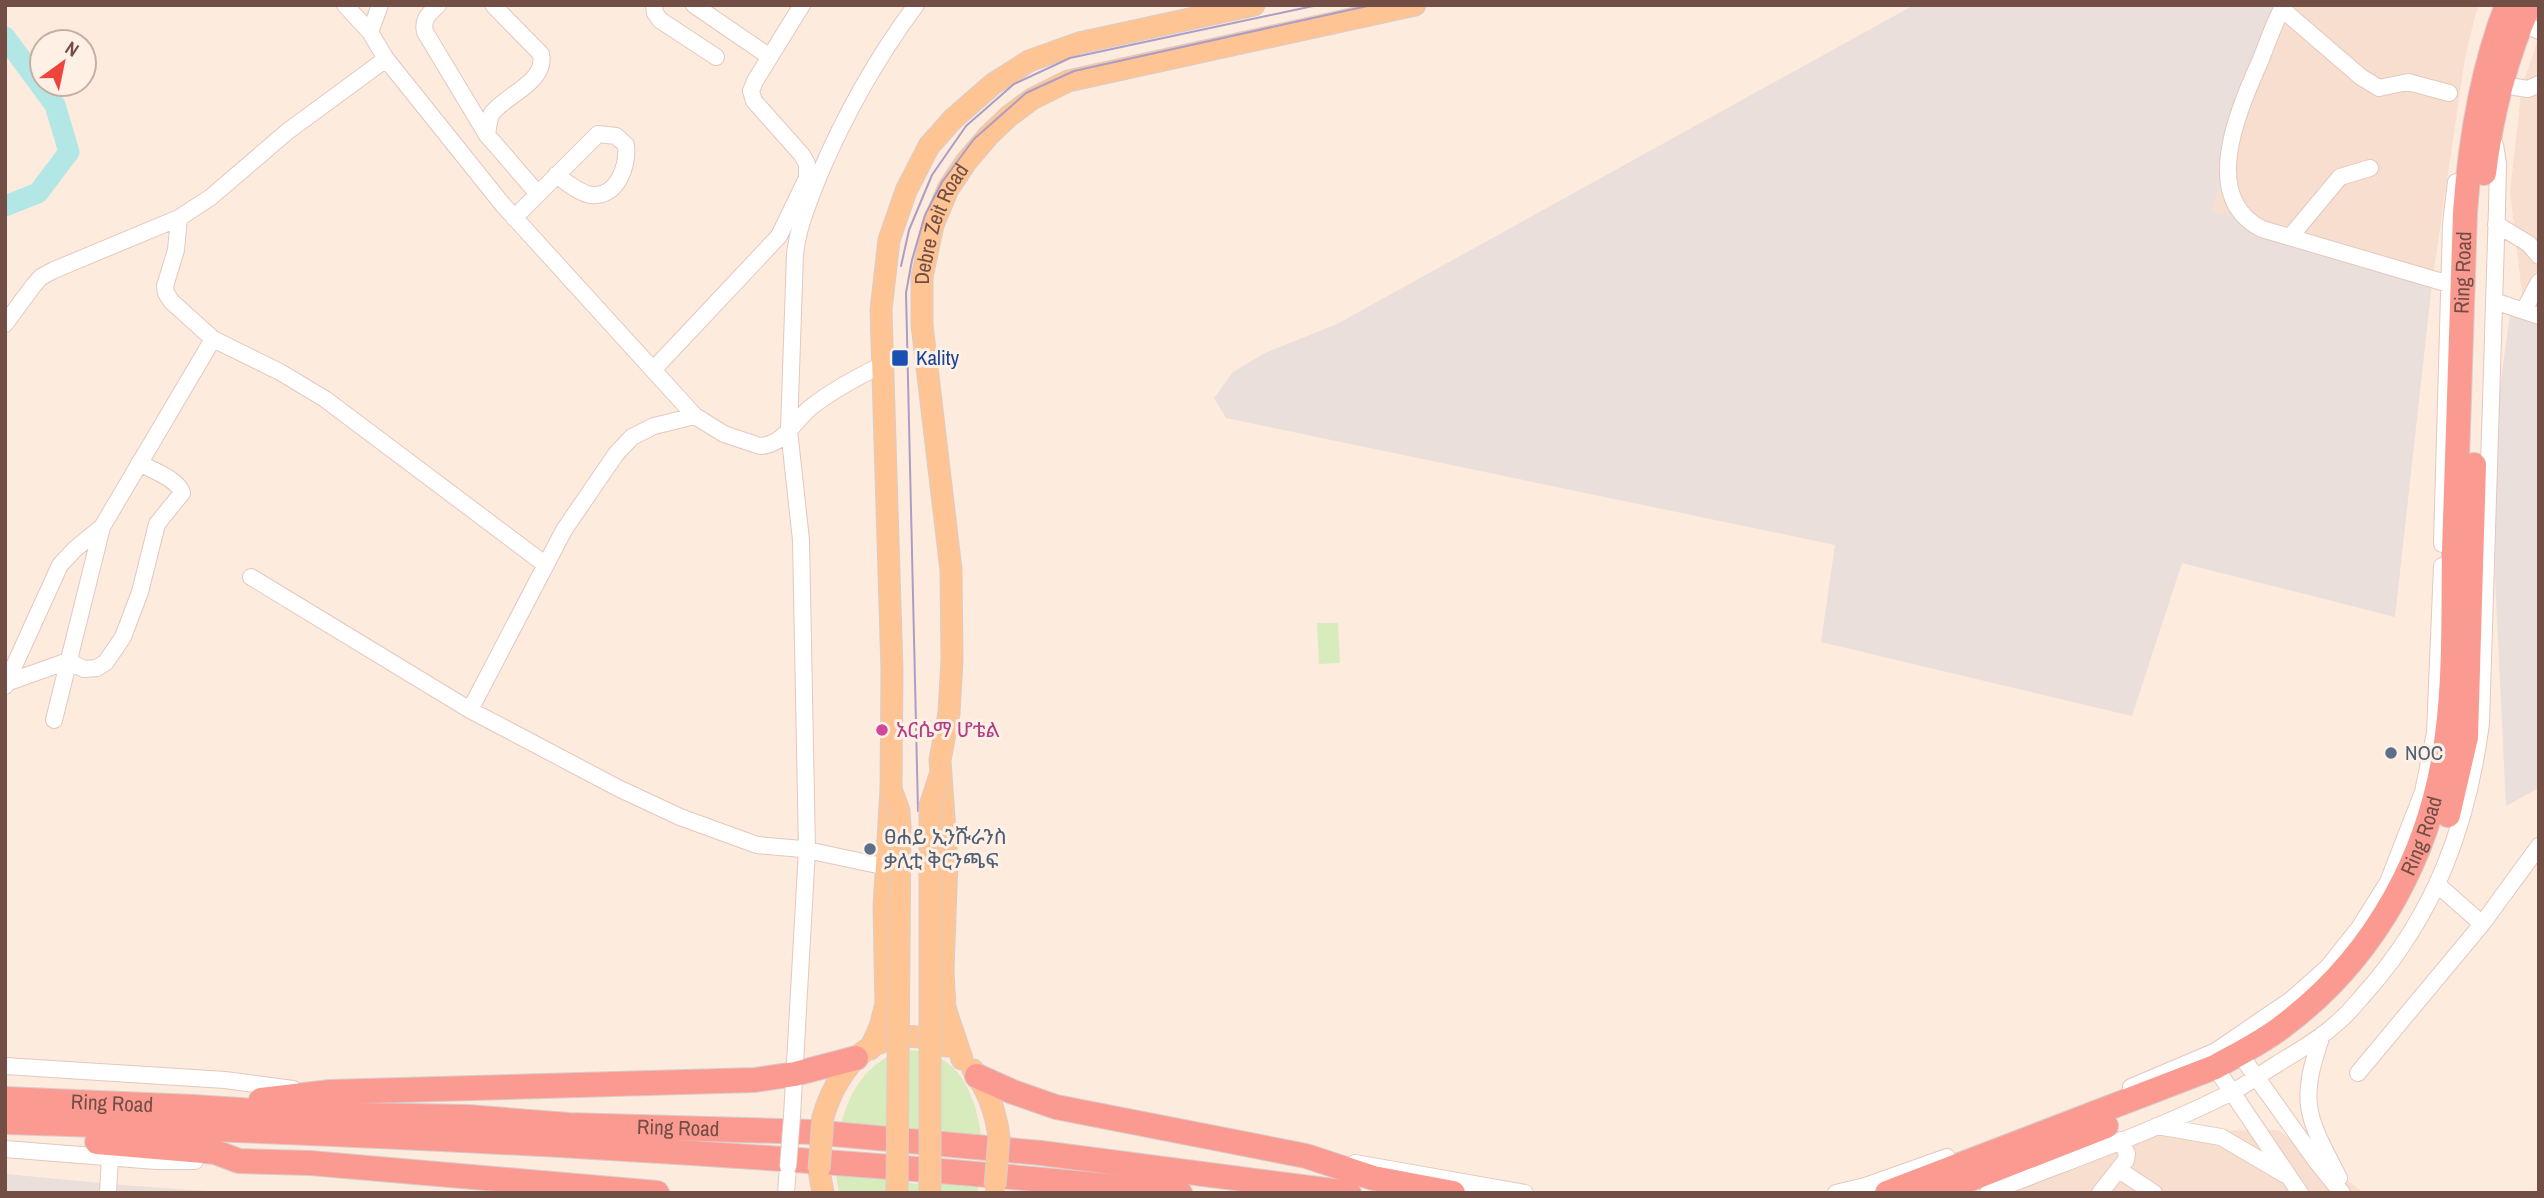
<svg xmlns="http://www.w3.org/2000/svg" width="2544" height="1198" font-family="'Archivo Narrow','Noto Sans Ethiopic',sans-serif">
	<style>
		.residential { fill: #f7decf }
		.industrial { fill: #eadfda }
		.green { fill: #d7ebbc }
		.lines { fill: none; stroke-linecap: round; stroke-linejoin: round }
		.river { stroke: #b2e7e5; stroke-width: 21 }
		.minor-casing { stroke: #e3c8bd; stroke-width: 18 }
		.major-casing { stroke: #d8cdcb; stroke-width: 23 }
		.highway-casing { stroke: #d8cdcb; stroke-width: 26 }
		.minor { stroke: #fff; stroke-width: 16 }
		.major { stroke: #ffc493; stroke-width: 21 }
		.highway { stroke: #fb9a91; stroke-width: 24 }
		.tram { stroke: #ac9dc5; stroke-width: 2 }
		.minor-bridge-casing { stroke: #e3c8bd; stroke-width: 18; stroke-linecap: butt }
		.major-bridge-casing { stroke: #d8cdcb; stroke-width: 23; stroke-linecap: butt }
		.minor-bridge { stroke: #fff; stroke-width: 16 }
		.major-bridge { stroke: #ffc493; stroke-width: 21 }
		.transit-dot { fill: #1a4fb4; stroke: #fff0e5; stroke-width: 2.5 }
		.hotel-dot { fill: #d1479c; stroke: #fff0e5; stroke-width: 2.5 }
		.service-dot { fill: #5c6f8a; stroke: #fff0e5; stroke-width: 2.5 }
		.labels { text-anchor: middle; stroke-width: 6; stroke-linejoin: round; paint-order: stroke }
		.street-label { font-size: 21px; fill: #734e45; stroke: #fff0e5 }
		.transit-label { font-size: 21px; fill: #164399; stroke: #fff0e5; text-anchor: start }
		.hotel-label { font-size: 21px; fill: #b23c85; stroke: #fff0e5; text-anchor: start }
		.service-label { font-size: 21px; fill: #4e5e75; stroke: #fff0e5; text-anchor: start }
	</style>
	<rect width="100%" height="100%" fill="#fdebde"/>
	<path class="residential" d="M 2278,5 L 2480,5 L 2476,12 L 2465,58 L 2432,283 L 2212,210 Z
		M 2539,37 L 2539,314 L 2524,309 L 2510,192 L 2522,86 Z
		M 2278,1130 L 2364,1193 L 2003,1193 L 2168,1131 Z"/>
	<path class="industrial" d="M 1914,5 L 2278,5 L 2212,210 L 2432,283 L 2395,617 L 2182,563 L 2132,716 L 1821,642 L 1835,545 L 1226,418 L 1214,398 L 1233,372 L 1265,353 L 1337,324 Z
		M 2510,315 L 2539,324 L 2539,788 L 2506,806 L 2495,577 L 2497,407 Z
		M 5,1174 L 122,1185 L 236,1193 L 5,1193 Z"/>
	<path class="green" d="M 1317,623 L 1338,623 L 1340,663 L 1319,664 Z
		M 903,1050 C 959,1049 976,1093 982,1141 L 839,1132 C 848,1094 864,1063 903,1050 Z
		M 836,1175 L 873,1176 L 915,1184 L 931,1179 L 979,1185 L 977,1193 L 839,1193 Z"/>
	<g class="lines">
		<path class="river" d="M 5,37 L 55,105 L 69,152 L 38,193 L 5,206"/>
		<defs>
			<path id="minor" d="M 345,5 L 370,32 L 386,59 L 503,205 L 695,416 L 724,434 L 760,446 C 784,445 794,421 811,407 C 833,390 857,377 882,365
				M 438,5 C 429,14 422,19 425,32 L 487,135 L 538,194
				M 654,5 L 655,13 L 660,20 L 716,57
				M 694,5 L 770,57
				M 2284,5 C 2274,22 2268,42 2261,59 C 2240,107 2198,197 2262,229 L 2449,284
				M 2282,9 L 2361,77 L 2379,88 L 2408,82 L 2449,93
				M 2521,23 L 2539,31
				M 370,32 L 380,5
				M 2502,85 L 2528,89 L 2539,84
				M 487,135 C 488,128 489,118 492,113 C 507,94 547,82 541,54 L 493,5
				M 179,218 L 176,250 L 165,286 L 166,293 L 171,301 L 213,339 L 280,372 L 325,399 L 546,565
				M 514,218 L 598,134 L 616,136 L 626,145 C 628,165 618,198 591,195 C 579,193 566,182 556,175
				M 2496,224 L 2529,244 L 2539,256
				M 2290,237 L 2340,177 L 2370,168
				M 2494,301 L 2539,316
				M 2524,310 L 2539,282
				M 5,324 L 33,286 L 41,277 L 54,270 L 179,218 L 211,197 L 288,131 L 386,59
				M 653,370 L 779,236 L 807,178 L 807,164 L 802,155 L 754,101 L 751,91 L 755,81 L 802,5
				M 2442,544 L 2451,224 L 2456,182
				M 251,577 L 470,710 L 618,788 L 680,817 L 757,845 L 802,849 L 887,867
				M 6,683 L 68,661 L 84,669 L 97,668 L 106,662 L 123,637 L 140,592 L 157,524 L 182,493 C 178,479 152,470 139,463
				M 5,686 L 60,565 L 75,549 L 102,527
				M 470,710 L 564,530 L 616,454 L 632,437 L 654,426 L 695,416
				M 54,720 L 102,527 L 213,339
				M 2438,885 L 2482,924
				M 2322,1035 C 2298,1104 2307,1116 2339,1178
				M 2239,1053 L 2317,1162 L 2342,1193
				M 5,1066 L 225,1080 L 293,1089
				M 2215,1067 L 2300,1193
				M 2358,1073 L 2482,924 L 2539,846
				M 2131,1087 L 2216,1051 L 2292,999 L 2328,967 L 2359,928 L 2388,882 L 2423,792 L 2435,733 L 2442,566
				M 792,1116 L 807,850 L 801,540 L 789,430 L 795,254 C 798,227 808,204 818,178 C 844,116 876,59 916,5
				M 2157,1126 L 2221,1137 L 2284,1174
				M 5,1149 L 156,1161 L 195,1161
				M 1355,1163 L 1525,1193
				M 2119,1170 L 2154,1193
				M 108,1193 L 110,1157
				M 786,1193 L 788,1167
				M 1836,1193 L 1865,1186 L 1947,1157
				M 1988,1193 C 2068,1161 2150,1133 2228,1094 C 2245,1086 2261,1074 2277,1064 C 2298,1051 2320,1039 2338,1022 C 2349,1013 2358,1001 2367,991 C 2435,914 2468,825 2481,723 L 2497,208 L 2498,164 L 2495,145
				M 2100,1193 L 2126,1160 L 2127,1154 L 2121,1140"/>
			<g id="major">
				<path d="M 870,1049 L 880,1027 L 886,1004 L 884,907 L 891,789 L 892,671 L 881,310 L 889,240 L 906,191 L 929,146 L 953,119 L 993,84 L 1029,61 L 1079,43 L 1254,5"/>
				<path id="s1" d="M 962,1059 L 945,1008 L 943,971 L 947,861 L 940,760 L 949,713 L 952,659 L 951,570 L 922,325 L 922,277 L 933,225 L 948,189 L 966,162 L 989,135 L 1009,116 L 1032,99 L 1068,81 L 1415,5"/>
				<path d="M 973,1070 C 988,1090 996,1113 999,1137"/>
				<path d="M 823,1117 C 829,1097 840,1075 855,1059 C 878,1036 919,1029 946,1046"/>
				<path d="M 819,1170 L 823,1193"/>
			</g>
			<g id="highway">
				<path d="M 2484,173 C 2491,116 2506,57 2529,5"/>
				<path d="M 2448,815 L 2466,737 L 2474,465"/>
				<path d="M 977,1076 L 1013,1092 L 1056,1107 L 1306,1156 L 1373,1178 L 1453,1193"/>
				<path id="s2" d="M 5,1099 L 194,1107 L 301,1114 L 468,1117 L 568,1125 L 812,1132 L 1041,1153 L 1349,1193"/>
				<path d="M 261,1100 L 330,1092 L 755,1080 L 795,1074 L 856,1058"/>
				<path d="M 5,1122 C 398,1134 789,1153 1180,1193"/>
				<path d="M 97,1142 L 215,1152 L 239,1161 L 310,1163 L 657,1193"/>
				<path id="s3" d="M 1887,1193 L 2215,1067 C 2238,1054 2263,1042 2283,1026 C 2377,956 2433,850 2447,735 C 2455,675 2453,612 2454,551 C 2458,438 2461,325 2465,213 C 2470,142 2481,72 2507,5"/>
				<path d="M 1935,1193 L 2106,1126"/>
			</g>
		</defs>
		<use href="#minor" class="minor-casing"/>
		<use href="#major" class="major-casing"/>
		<use href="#highway" class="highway-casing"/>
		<use href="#minor" class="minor"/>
		<use href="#major" class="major"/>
		<use href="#highway" class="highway"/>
		<path class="tram" d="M 901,266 L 909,230 L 932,175 L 966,126 L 1014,84 L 1070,58 L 1318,5
			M 918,811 L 906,293 L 912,260 L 925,215 L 942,182 L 974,139 L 1026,93 L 1074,71 L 1372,5"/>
		<defs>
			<path id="minor-bridge" d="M 788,1167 L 792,1116"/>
			<path id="major-bridge" d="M 891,789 L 899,811 L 900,827 L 897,1193
				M 819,1170 L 823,1117
				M 995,1186 L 999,1137
				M 930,1193 L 930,806 L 940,775"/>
		</defs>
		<use href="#minor-bridge" class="minor-bridge-casing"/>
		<use href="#major-bridge" class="major-bridge-casing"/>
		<use href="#minor-bridge" class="minor-bridge"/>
		<use href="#major-bridge" class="major-bridge"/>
	</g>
	<rect class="transit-dot" x="891" y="349" width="18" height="18" rx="3.5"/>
	<circle class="hotel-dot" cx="882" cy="730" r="7"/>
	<g class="service-dot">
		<circle cx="2391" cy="753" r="7"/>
		<circle cx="870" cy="849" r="7"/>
	</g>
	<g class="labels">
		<g class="street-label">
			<text dy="7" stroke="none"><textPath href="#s1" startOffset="844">Debre Zeit Road</textPath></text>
			<text dy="7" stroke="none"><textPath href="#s3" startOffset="1237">Ring Road</textPath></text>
			<text dy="7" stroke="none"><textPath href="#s3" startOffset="670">Ring Road</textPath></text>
			<text dy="7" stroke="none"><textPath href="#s2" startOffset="107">Ring Road</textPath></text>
			<text dy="7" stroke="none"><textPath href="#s2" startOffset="674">Ring Road</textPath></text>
		</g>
		<g class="transit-label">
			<text x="916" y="365">Kality</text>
		</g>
		<g class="hotel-label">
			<text x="896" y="737">አርሴማ ሆቴል</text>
		</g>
		<g class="service-label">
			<text x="2405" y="760">NOC</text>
			<text x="884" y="844">ፀሐይ ኢንሹራንስ<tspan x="884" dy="24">ቃሊቲ ቅርንጫፍ</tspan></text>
		</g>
	</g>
	<rect width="2544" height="1198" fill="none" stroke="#734e45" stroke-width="14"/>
	<g transform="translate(63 63) rotate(33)"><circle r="33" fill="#fff0e5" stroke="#c7afa5" stroke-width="2"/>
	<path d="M0-5L12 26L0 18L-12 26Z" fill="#ee443c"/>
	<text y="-10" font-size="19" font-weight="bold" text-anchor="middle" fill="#734e45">N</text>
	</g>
</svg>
